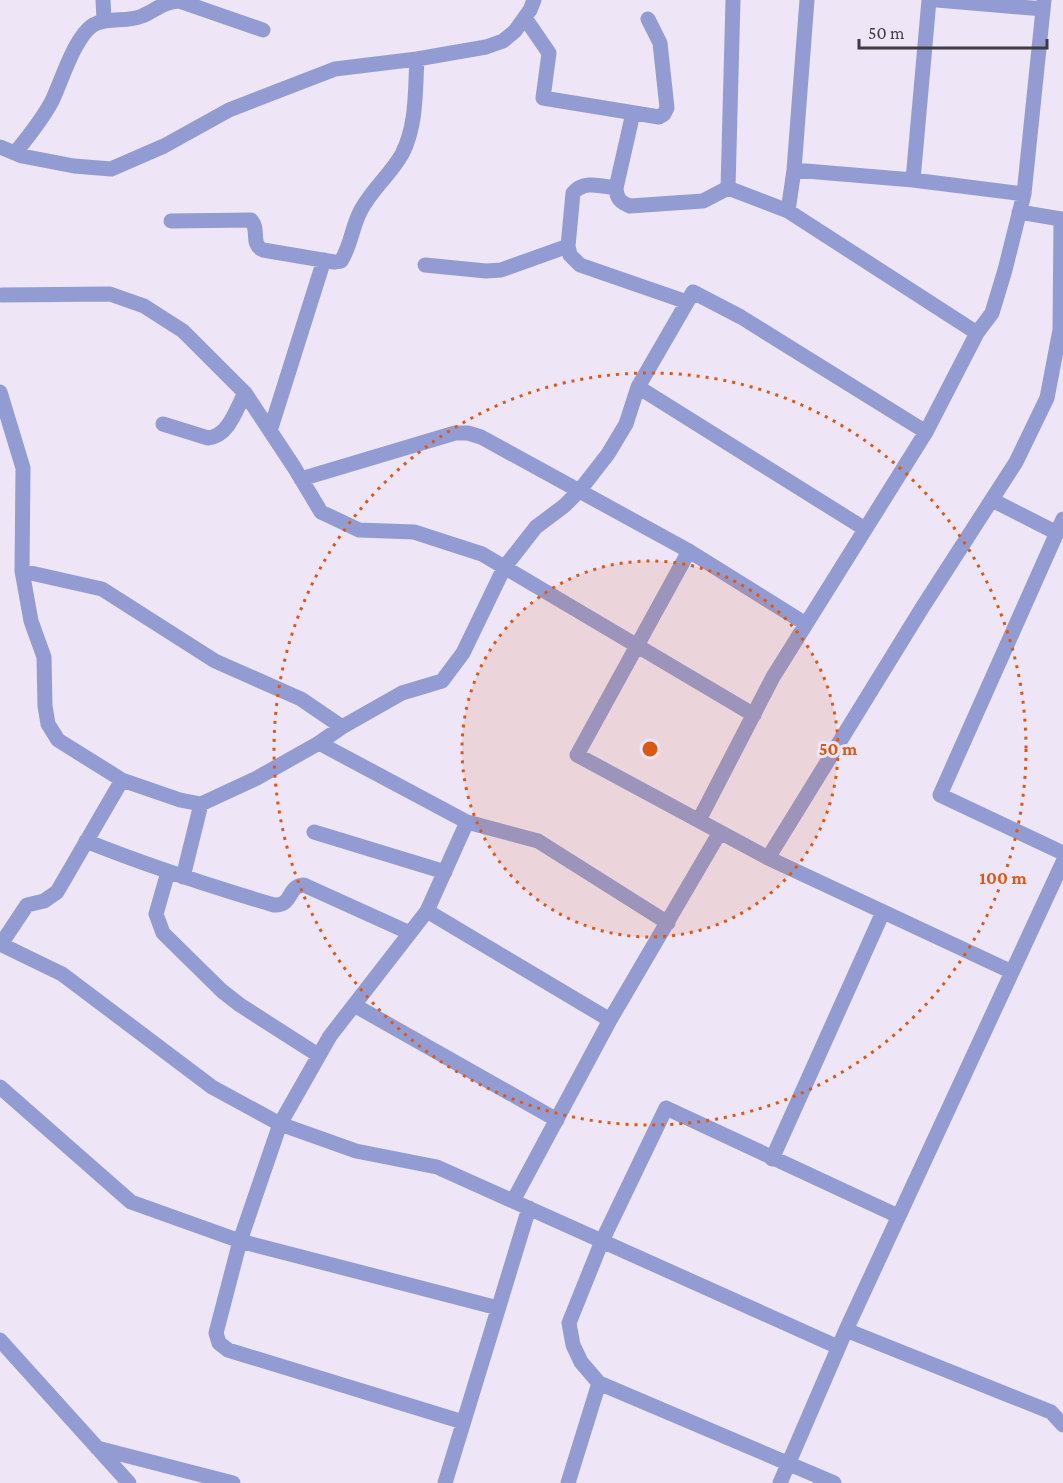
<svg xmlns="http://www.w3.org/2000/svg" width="1063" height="1483" font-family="'Crimson Pro',serif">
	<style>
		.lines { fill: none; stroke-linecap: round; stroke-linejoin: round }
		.minor { stroke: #939cd2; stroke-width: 15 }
		.ring { fill: none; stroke: #e0580f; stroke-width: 3; stroke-dasharray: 3 6 }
		.centre { fill: #e0580f; stroke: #eee5f7; stroke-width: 3 }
		.ring-label { font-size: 18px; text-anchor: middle; font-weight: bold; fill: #e0580f; stroke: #eee5f7; stroke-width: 6; stroke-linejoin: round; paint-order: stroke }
	</style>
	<rect width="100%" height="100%" fill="#eee5f7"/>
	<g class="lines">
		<path class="minor" d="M 103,0 L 104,20
			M 733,0 L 728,188 L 788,211
			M 807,0 L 794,170 L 913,180 L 1024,194 L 1044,0
			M 937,0 L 1043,9
			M 525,18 L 549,53 L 543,98 L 659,117 L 664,114 L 667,108 L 660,43 L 648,19
			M 633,113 L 616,188 C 617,199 620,202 630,206 L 703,201 L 728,188
			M 0,147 L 22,156 L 74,166 L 111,169 L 164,146 L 229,110 L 335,69 L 417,59 L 486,47 L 503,41 L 515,31 L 530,10 L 534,0
			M 15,153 C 28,137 42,120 52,101 C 62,80 74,38 93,25 C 109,16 126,23 142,16 C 156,10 163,2 179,1 L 263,30
			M 913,180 L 929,0
			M 616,188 C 600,186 584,180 573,193 L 568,246 L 570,255 L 580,265 L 687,302
			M 1019,212 L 1061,219
			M 171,221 L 251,220 C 260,230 250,244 263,250 L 334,262 L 341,261 C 351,246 352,226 361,210 C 372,189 391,174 402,154 C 417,125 415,91 417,59
			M 425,265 L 486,271 L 501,270 L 568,246
			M 2,295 L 110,294 L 144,306 L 183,331 L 245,393 L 294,467 L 321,512 L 359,530 L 414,532 L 482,554 L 754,715
			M 977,333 L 992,313 L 1005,270 L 1024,194
			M 638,387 L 865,529
			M 0,392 L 23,468 L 22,571 L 31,621 L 44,657 L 45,706 L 48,724 L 58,740 L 122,780 L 180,800 L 201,804 L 257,778 L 319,743 L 467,822 L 538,841 L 668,923
			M 163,424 L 208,438 C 229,436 236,409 245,393
			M 270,431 L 324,260
			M 301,479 L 455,433 L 468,433 L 481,437 L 689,551 L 806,624
			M 992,500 L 1057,533
			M 1063,519 L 940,795 L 1063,853
			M 689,551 L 577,755 L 768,858 L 1012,972
			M 22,571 L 102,589 L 215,661 L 301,699 L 342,727 L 319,743
			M 342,727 L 402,693 L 442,681 L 463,653 L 504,568 L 536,527 L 564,506 L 580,490 L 608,454 L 626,424 L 638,387 L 693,292 L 741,317 L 926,432
			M 699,820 L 773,677 L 926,432 L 977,333 L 788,211 L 794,170
			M 314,832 L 445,872
			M 86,841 C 148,866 210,886 274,905 C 294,906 286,886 304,885 L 410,933
			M 768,858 L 922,608 L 1016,462 L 1047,398 L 1060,330 L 1061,219 L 1063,220
			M 168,872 L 156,914 L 163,933 L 222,991 L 240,1005 L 318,1055
			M 183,877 L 201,804
			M 427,911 L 610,1020
			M 0,944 L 62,974 L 212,1087 L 280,1124 L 356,1151 L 437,1167 L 838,1347
			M 1,944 L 27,905 L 44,901 L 57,892 L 122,780
			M 354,1005 L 557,1120
			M 0,1087 L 131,1202 L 240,1241 L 498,1308
			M 772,1159 L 883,912
			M 513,1201 L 610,1020 L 720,832
			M 846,1330 L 1063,862
			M 0,1340 L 129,1483
			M 463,1422 L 228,1350 L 219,1343 L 216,1333 L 240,1241 L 280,1124 L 330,1036 L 427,911 L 467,822
			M 97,1448 L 233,1483
			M 445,1483 L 529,1208
			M 568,1483 L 599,1383
			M 780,1483 L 846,1330 L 1051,1412 L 1063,1425
			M 834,1483 L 599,1383 L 581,1362 L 573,1345 L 569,1323 L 602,1241 L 666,1108 L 898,1216"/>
	</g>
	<circle cx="650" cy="749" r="188" fill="#e0580f" fill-opacity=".12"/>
	<g class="ring">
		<circle cx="650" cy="749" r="188"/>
		<circle cx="650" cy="749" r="376"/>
	</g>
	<circle cx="650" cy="749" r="9" class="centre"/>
	<g class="ring-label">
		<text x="838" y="755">50 m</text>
		<text x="1003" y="884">100 m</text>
	</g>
	<path d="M859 39v9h188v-9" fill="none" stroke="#3f3b43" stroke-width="3"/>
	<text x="868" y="39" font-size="18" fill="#3f3b43" stroke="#eee5f7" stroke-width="4.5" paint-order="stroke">50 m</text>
</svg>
